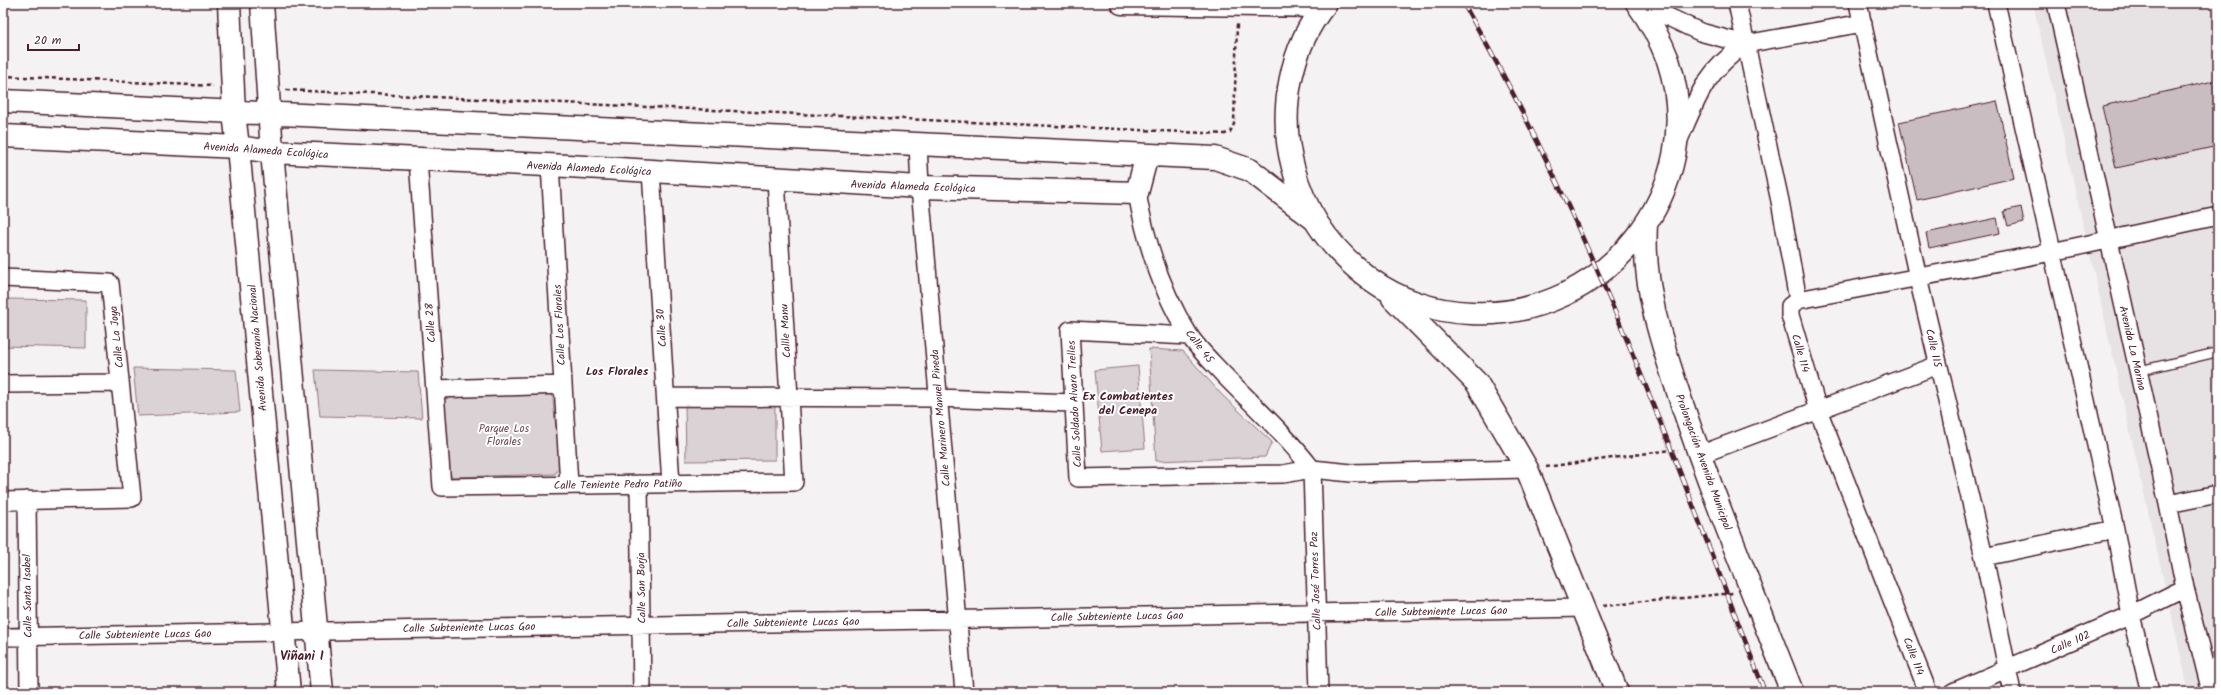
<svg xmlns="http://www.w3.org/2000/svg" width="2221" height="695" font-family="Kalam,sans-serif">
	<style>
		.built { fill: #e7e2e3 }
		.green { fill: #dbd2d5; stroke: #927880 }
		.building { fill: #cabdc1; stroke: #4a1f2b }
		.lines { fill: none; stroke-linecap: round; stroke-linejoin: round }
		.lane-casing { stroke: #4a1f2b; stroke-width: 11 }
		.street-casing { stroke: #4a1f2b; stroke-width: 20 }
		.secondary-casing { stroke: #4a1f2b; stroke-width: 25 }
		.path { stroke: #4a1f2b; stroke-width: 2.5; stroke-dasharray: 4 3; stroke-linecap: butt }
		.lane { stroke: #fff; stroke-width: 8 }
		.street { stroke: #fff; stroke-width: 17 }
		.secondary { stroke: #fff; stroke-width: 22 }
		.rail-casing { stroke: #4a1f2b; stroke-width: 4.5 }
		.rail { stroke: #fff; stroke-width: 3; stroke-dasharray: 9; stroke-linecap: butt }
		.labels { text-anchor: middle; stroke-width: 4; stroke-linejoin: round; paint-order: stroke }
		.street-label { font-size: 11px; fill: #4a1f2b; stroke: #fff }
		.park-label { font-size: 11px; fill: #6e4c56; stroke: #fff }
		.neighbourhood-label { font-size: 12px; font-weight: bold; fill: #4a1f2b; stroke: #fff }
		.quarter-label { font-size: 13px; font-weight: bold; fill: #4a1f2b; stroke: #fff }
	</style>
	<rect width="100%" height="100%" fill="#f4f2f2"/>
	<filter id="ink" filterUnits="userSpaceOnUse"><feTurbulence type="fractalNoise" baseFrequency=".025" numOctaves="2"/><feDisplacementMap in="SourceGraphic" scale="8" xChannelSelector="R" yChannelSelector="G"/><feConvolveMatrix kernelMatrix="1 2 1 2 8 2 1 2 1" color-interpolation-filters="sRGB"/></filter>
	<g filter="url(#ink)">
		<path class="built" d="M 2033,3 L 2218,3 L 2218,692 L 2189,692 Z"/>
		<path class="green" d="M 3,299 L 86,300 L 86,348 L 3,346 Z
			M 1149,349 L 1183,351 L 1222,395 L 1272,442 L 1265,457 L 1156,461 Z
			M 1138,366 L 1145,448 L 1102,451 L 1095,370 Z
			M 133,368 L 236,370 L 240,412 L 138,416 Z
			M 315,370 L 418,372 L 422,418 L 320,416 Z
			M 552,391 L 560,465 L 555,474 L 453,477 L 445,471 L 443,393 Z
			M 685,404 L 775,404 L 775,460 L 686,461 Z"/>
		<path class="building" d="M 2218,80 L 2218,146 L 2116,168 L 2102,106 Z
			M 1997,101 L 2014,178 L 1917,200 L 1899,122 Z
			M 2021,207 L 2024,222 L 2008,226 L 2004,211 Z
			M 1997,218 L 2000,233 L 1929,248 L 1926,233 Z"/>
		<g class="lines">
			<defs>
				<path id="lane" d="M 2138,371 L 2218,352"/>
				<path id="street" d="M 1639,3 L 1700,32 L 1745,44 L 1863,23
					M 1737,3 L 1780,201 L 1798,300 L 1790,306 L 1790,315 L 1818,410 L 1928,692
					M 1858,3 L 1918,278 L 1984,557 L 2012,692
					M 1996,3 L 2115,529 L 2131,615 L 2150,692
					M 2056,3 L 2168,504 L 2185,588 L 2211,692
					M 1678,142 C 1697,98 1704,73 1745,44
					M 918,144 L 920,187 L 964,692
					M 418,160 L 442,487 L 794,482 L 776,179
					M 550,165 L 569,485
					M 651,171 L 671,484
					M 1137,193 C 1146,242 1162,293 1189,335 C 1198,349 1212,362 1223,374 C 1253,405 1286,435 1312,469
					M 3,278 L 110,283 L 132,498 L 3,501
					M 1798,300 L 2052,252 L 2218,216
					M 1189,336 L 1070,330 L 1078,478 L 1283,474 L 1312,469 L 1351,473 L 1527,469
					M 3,384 L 120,383
					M 435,389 L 563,385
					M 666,397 L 938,398 L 1073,403
					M 1699,455 L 1938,365
					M 1312,469 L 1319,692
					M 639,484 L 642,692
					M 27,500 L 29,692
					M 2168,504 L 2218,494
					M 1984,557 L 2115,529
					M 3,637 L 1583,608
					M 1953,692 L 2131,615 L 2185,588"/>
				<path id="secondary" d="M 229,3 L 234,113 L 238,147 L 289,692
					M 262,3 L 272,152 L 322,692
					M 1122,3 L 1324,6
					M 1326,3 C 1290,47 1278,112 1293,167 C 1305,213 1332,251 1370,279 C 1399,300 1435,312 1471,313 C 1604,320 1711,190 1668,60 C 1660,39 1650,21 1637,3
					M 3,101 L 1215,158 L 1250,170 L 1314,219
					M 3,136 L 238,147 L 272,152 L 568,166 L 920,187 L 1137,193 L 1147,155
					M 1646,224 C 1642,289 1663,346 1683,407 C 1715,503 1755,597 1792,692
					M 1393,298 L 1477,383 L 1527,469 L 1617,692"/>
			</defs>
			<use href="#lane" class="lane-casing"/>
			<use href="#street" class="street-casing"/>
			<use href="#secondary" class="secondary-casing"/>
			<path class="path" d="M 3,76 L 213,86
				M 286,90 L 1225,134 L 1230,132 L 1234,124 L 1237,23
				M 1546,467 L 1671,450 L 1678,451
				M 1603,606 L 1733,593"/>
			<use href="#lane" class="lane"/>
			<use href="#street" class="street"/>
			<use href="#secondary" class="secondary"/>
			<defs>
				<path id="rail" d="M 1463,3 C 1590,220 1674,459 1765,692"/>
			</defs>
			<use href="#rail" class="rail-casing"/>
			<use href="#rail" class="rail"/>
		</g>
	</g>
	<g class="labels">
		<g class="street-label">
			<text transform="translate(266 150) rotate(4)" y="4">Avenida Alameda Ecológica</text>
			<text transform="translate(589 168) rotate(3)" y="4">Avenida Alameda Ecológica</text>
			<text transform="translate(913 186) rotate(2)" y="4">Avenida Alameda Ecológica</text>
			<text transform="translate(430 323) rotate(-94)" y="4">Calle 28</text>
			<text transform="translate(559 325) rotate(-93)" y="4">Calle Los Florales</text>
			<text transform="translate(661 328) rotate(-94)" y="4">Calle 30</text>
			<text transform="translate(785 331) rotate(-93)" y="4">Callle Manu</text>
			<text transform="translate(116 337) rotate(-96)" y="4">Calle La Joya</text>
			<text transform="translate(1200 346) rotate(52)" y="4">Calle 45</text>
			<text transform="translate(257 348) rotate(-95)" y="4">Avenida Soberanía Nacional</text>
			<text transform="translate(1934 348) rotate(77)" y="4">Calle 115</text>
			<text transform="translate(2133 348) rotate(77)" y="4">Avenida La Marina</text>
			<text transform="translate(1801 353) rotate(74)" y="4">Calle 114</text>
			<text transform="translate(1074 404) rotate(-93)" y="4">Calle Soldado Alvaro Trelles</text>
			<text transform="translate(940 418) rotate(-95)" y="4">Calle Marinero Manuel Pineda</text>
			<text transform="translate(1704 462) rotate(70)" y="4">Prolongación Avenida Municipal</text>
			<text transform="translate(618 484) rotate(-1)" y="4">Calle Teniente Pedro Patiño</text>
			<text transform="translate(1315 581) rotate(-92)" y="4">Calle José Torres Paz</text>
			<text transform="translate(641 588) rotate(-91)" y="4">Calle San Borja</text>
			<text transform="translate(27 596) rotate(-91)" y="4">Calle Santa Isabel</text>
			<text transform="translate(1441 611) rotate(-1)" y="4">Calle Subteniente Lucas Gao</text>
			<text transform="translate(1117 616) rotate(-1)" y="4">Calle Subteniente Lucas Gao</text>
			<text transform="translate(793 622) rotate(-1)" y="4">Calle Subteniente Lucas Gao</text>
			<text transform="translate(469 627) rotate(-1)" y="4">Calle Subteniente Lucas Gao</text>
			<text transform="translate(145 634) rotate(-1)" y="4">Calle Subteniente Lucas Gao</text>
			<text transform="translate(2070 642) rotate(-24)" y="4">Calle 102</text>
			<text transform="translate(1914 656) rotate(69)" y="4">Calle 114</text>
		</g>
		<g class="park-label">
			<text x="504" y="432">Parque Los<tspan x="504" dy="13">Florales</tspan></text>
		</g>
		<g class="neighbourhood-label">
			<text x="617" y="375">Los Florales</text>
			<text x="1128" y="400">Ex Combatientes<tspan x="1128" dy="14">del Cenepa</tspan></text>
		</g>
		<g class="quarter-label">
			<text x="302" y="660">Viñani I</text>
		</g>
	</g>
	<rect width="2221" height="695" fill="none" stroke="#fff" stroke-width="16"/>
	<rect x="8" y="8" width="2205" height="679" fill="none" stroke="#4a1f2b" stroke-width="1.5" filter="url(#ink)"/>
	<path d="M28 44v6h51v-6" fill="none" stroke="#4a1f2b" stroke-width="2"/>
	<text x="34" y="44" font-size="12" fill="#4a1f2b" stroke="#ffffff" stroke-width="3" paint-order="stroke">20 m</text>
</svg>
